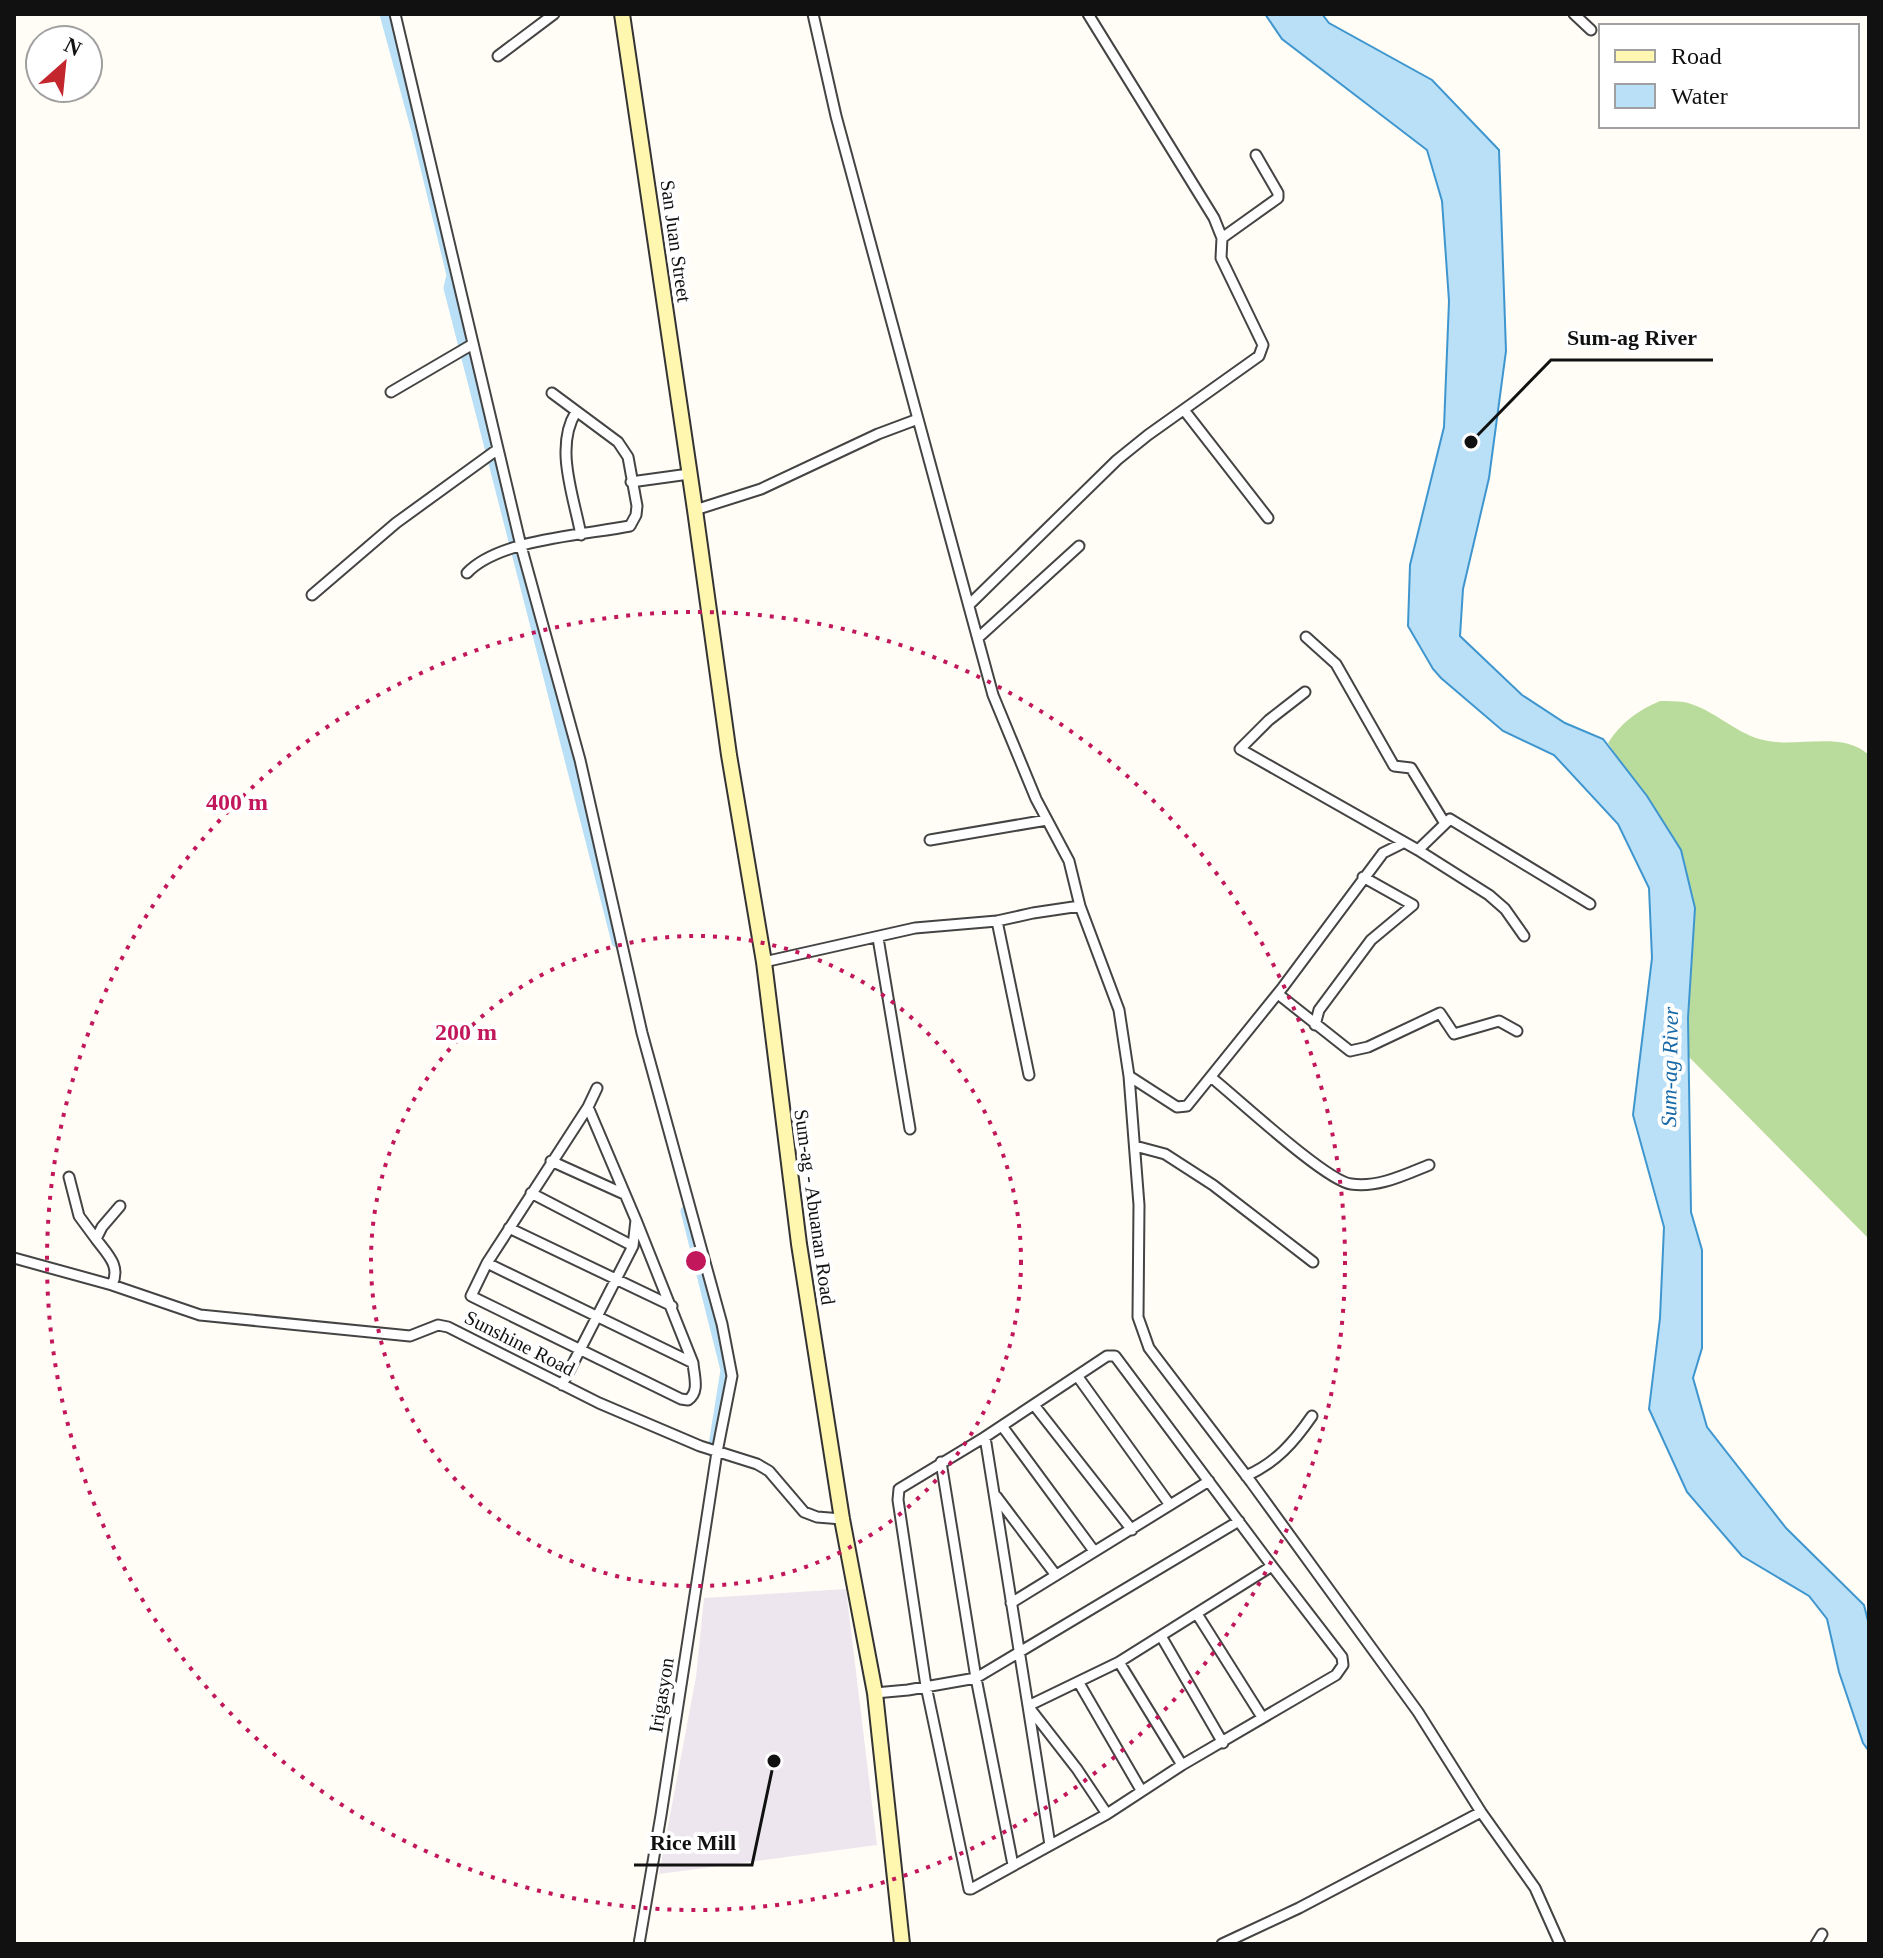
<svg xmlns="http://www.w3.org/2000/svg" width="1883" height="1958" font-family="Georgia,serif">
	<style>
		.industrial { fill: #eee6ef }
		.forest { fill: #b9dc9c }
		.water { fill: #b9e0f7; stroke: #3f96cf; stroke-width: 2 }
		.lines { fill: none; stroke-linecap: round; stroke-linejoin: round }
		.canal { stroke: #b9e0f7; stroke-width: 11 }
		.minor-casing { stroke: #444; stroke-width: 13 }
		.secondary-casing { stroke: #333; stroke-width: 18 }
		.minor { stroke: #fff; stroke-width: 9 }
		.secondary { stroke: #fff6b0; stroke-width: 14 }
		.ring { fill: none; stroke: #c2185b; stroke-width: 4; stroke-dasharray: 4 8 }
		.labels { text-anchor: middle; stroke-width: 8; stroke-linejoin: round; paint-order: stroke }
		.street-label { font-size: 20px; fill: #111; stroke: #fff }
		.water-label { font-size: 22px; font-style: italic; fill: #1768a6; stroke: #fff }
		.centre { fill: #c2185b; stroke: #fff; stroke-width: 4 }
		.ring-label { font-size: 24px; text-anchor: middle; font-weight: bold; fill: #c2185b; stroke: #fff; stroke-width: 8; stroke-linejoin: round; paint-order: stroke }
		.leader { fill: none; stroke: #111; stroke-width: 3 }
		.callout-dot { fill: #111; stroke: #fff; stroke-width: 3 }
		.callout-label { font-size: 22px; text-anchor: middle; font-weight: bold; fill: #111; stroke: #fff; stroke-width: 8; stroke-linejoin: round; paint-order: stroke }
	</style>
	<rect width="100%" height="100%" fill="#fffdf5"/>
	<path class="industrial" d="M 846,1589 L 877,1845 L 659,1874 L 696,1677 L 704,1598 Z"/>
	<path class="forest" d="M 1660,701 C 1668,701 1677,701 1684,702 C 1715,709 1737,736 1768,741 C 1800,747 1843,731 1869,755 L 1869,1239 L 1689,1057 L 1688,1018 L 1622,764 L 1608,743 C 1622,722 1637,711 1660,701 Z"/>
	<path class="water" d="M 1265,14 L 1322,14 L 1329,23 L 1432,80 L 1499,150 L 1506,351 L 1489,478 L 1463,589 L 1460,636 L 1522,695 L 1565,723 L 1603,739 L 1647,796 L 1681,850 L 1695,908 L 1688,1018 L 1691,1212 L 1702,1250 L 1702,1348 L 1693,1378 L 1707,1427 L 1786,1528 L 1864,1605 L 1869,1625 L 1869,1751 L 1863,1743 L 1839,1672 L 1827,1619 L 1809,1596 L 1742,1556 L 1687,1492 L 1649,1409 L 1660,1318 L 1664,1227 L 1633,1115 L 1652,958 L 1649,888 L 1618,824 L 1554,755 L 1503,731 L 1441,678 L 1433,669 L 1408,626 L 1410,565 L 1444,427 L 1449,301 L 1442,201 L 1427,150 L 1282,39 Z"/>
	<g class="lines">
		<path class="canal" d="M 385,14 L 417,131 L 452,275 L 449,288 L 617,942
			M 686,1211 L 726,1370 L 714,1445"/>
		<defs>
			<path id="minor" d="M 395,14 L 521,546 L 580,760 L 642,1033 L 722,1324 L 732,1376 L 717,1452 L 661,1815 L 639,1944
				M 1574,14 L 1591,30
				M 498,56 L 554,14
				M 1222,238 L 1278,198 L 1278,193 L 1256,155
				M 391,392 L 473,344
				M 1184,410 L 1268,518
				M 576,412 C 554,447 574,497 581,535
				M 918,419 L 993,695 L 1036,799 L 1069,861 L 1080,906 L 1119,1010 L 1129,1076 L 1139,1205 L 1138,1317 L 1149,1348 L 1251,1482 L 1418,1712 L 1481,1812 L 1535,1888 L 1560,1944
				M 631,482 L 689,474
				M 695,510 L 761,489 L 878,434 L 918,419 L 836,116 L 813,14
				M 467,573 C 499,539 584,535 630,526 L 636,515 L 637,506 L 628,457 L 618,442 L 552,393
				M 312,595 L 396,523 L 498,449
				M 970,604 L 1117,460 L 1148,435 L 1259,356 L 1263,345 L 1221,258 L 1222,238 L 1214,218 L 1088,14
				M 1306,637 L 1336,664 L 1394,766 L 1411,768 L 1444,822
				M 978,638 L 1079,546
				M 1305,692 L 1269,720 L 1240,749 L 1418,850 L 1489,895 L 1505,909 L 1524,936
				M 930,840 L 1047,820
				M 1418,850 L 1450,819 L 1590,904
				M 997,921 L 1029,1075
				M 878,938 L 910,1129
				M 764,962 L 915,928 L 997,921 L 1033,913 L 1080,906
				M 1278,994 L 1350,1051 L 1368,1047 L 1440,1013 L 1454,1034 L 1499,1021 L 1517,1031
				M 1315,1025 L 1319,1010 L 1371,940 L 1413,905 L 1363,877
				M 1129,1076 L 1177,1107 L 1187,1106 L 1283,987 L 1383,853 L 1403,843
				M 1212,1078 C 1237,1098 1326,1181 1351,1184 C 1378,1188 1404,1175 1429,1165
				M 597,1088 L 588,1107 L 487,1263 L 471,1296 L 681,1399 L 688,1400 C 700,1392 694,1376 693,1363 L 636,1220
				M 1135,1146 L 1165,1154 L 1213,1185 L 1313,1262
				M 551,1161 L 624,1194
				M 69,1177 L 79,1216 L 96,1239
				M 531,1193 L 633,1246
				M 509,1228 L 672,1306
				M 14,1258 L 112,1285 L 200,1315 L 410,1336 L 438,1325 L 448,1327 L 599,1403 L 700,1446 L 757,1464 L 769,1471 L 804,1512 L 817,1517 L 842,1519
				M 487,1263 L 693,1363
				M 112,1285 C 121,1266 108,1255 96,1239 L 102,1227 L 120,1206
				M 1078,1377 L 1170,1505
				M 562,1385 L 633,1246 L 636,1220 L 588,1107
				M 1034,1405 L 1132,1530
				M 1002,1426 L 1094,1551
				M 985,1437 L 1028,1706 L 1077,1769 L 1107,1814
				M 941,1462 L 976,1678 L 1013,1865
				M 1246,1476 C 1276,1463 1294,1442 1312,1416
				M 996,1496 L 1055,1574
				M 1011,1603 L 1209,1481
				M 1197,1614 L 1262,1717
				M 1161,1636 L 1223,1743
				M 1119,1662 L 1182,1765
				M 1079,1683 L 1141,1790
				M 875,1693 L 908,1690 L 976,1678 L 1239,1521
				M 1050,1845 L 1028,1706 L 1119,1662 L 1272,1566 L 1115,1356 L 1107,1356 L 985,1437 L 899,1489 L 898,1500 L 926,1686 L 969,1889 L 971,1889 L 1107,1814 L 1182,1765 L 1336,1675 L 1343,1665 L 1342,1657 L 1272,1566
				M 1222,1944 L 1299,1908 L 1481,1812
				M 1816,1944 L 1822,1934"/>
			<path id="secondary" d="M 622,14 L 695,510 L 729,755 L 764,962 L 799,1244 L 842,1519 L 875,1693 L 902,1944"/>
		</defs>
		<use href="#minor" class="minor-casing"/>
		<use href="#secondary" class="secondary-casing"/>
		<use href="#minor" class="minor"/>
		<use href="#secondary" class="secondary"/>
	</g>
	<g class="ring">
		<circle cx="696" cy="1261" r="325"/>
		<circle cx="696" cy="1261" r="649"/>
	</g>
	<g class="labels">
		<g class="street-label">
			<text transform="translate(676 241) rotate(82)" y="7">San Juan Street</text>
			<text transform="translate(815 1207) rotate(82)" y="7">Sum-ag - Abuanan Road</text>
			<text transform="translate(520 1343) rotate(27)" y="7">Sunshine Road</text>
			<text transform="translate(661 1695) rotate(-81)" y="7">Irigasyon</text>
		</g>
		<g class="water-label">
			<text transform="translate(1669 1067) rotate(-89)" y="8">Sum-ag River</text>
		</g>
	</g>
	<circle cx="696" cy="1261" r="12" class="centre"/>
	<g class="ring-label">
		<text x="237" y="810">400 m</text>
		<text x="466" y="1040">200 m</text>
	</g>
	<path class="leader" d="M1471 442L1551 360H1713M774 1761L752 1865H634"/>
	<g class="callout-dot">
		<circle cx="1471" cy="442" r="8"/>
		<circle cx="774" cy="1761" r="8"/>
	</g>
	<g class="callout-label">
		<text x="1632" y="345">Sum-ag River</text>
		<text x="693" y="1850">Rice Mill</text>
	</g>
	<rect width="1883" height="1958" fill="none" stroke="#111111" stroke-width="32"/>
	<rect x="1599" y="24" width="260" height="104" fill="#ffffff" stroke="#a0a0a0" stroke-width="2"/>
	<rect x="1615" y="50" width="40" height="12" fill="#fff6b0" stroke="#a0a0a0" stroke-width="2"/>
	<text x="1671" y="64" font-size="24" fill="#111111">Road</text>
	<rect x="1615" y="84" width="40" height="24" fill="#b9e0f7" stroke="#a0a0a0" stroke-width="2"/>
	<text x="1671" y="104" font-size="24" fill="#111111">Water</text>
	<g transform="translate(64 64) rotate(27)"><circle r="38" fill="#ffffff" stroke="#a0a0a0" stroke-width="2"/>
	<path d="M0-6L14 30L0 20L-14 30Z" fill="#c4262e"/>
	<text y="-12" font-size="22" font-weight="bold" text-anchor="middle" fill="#111111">N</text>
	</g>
</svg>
